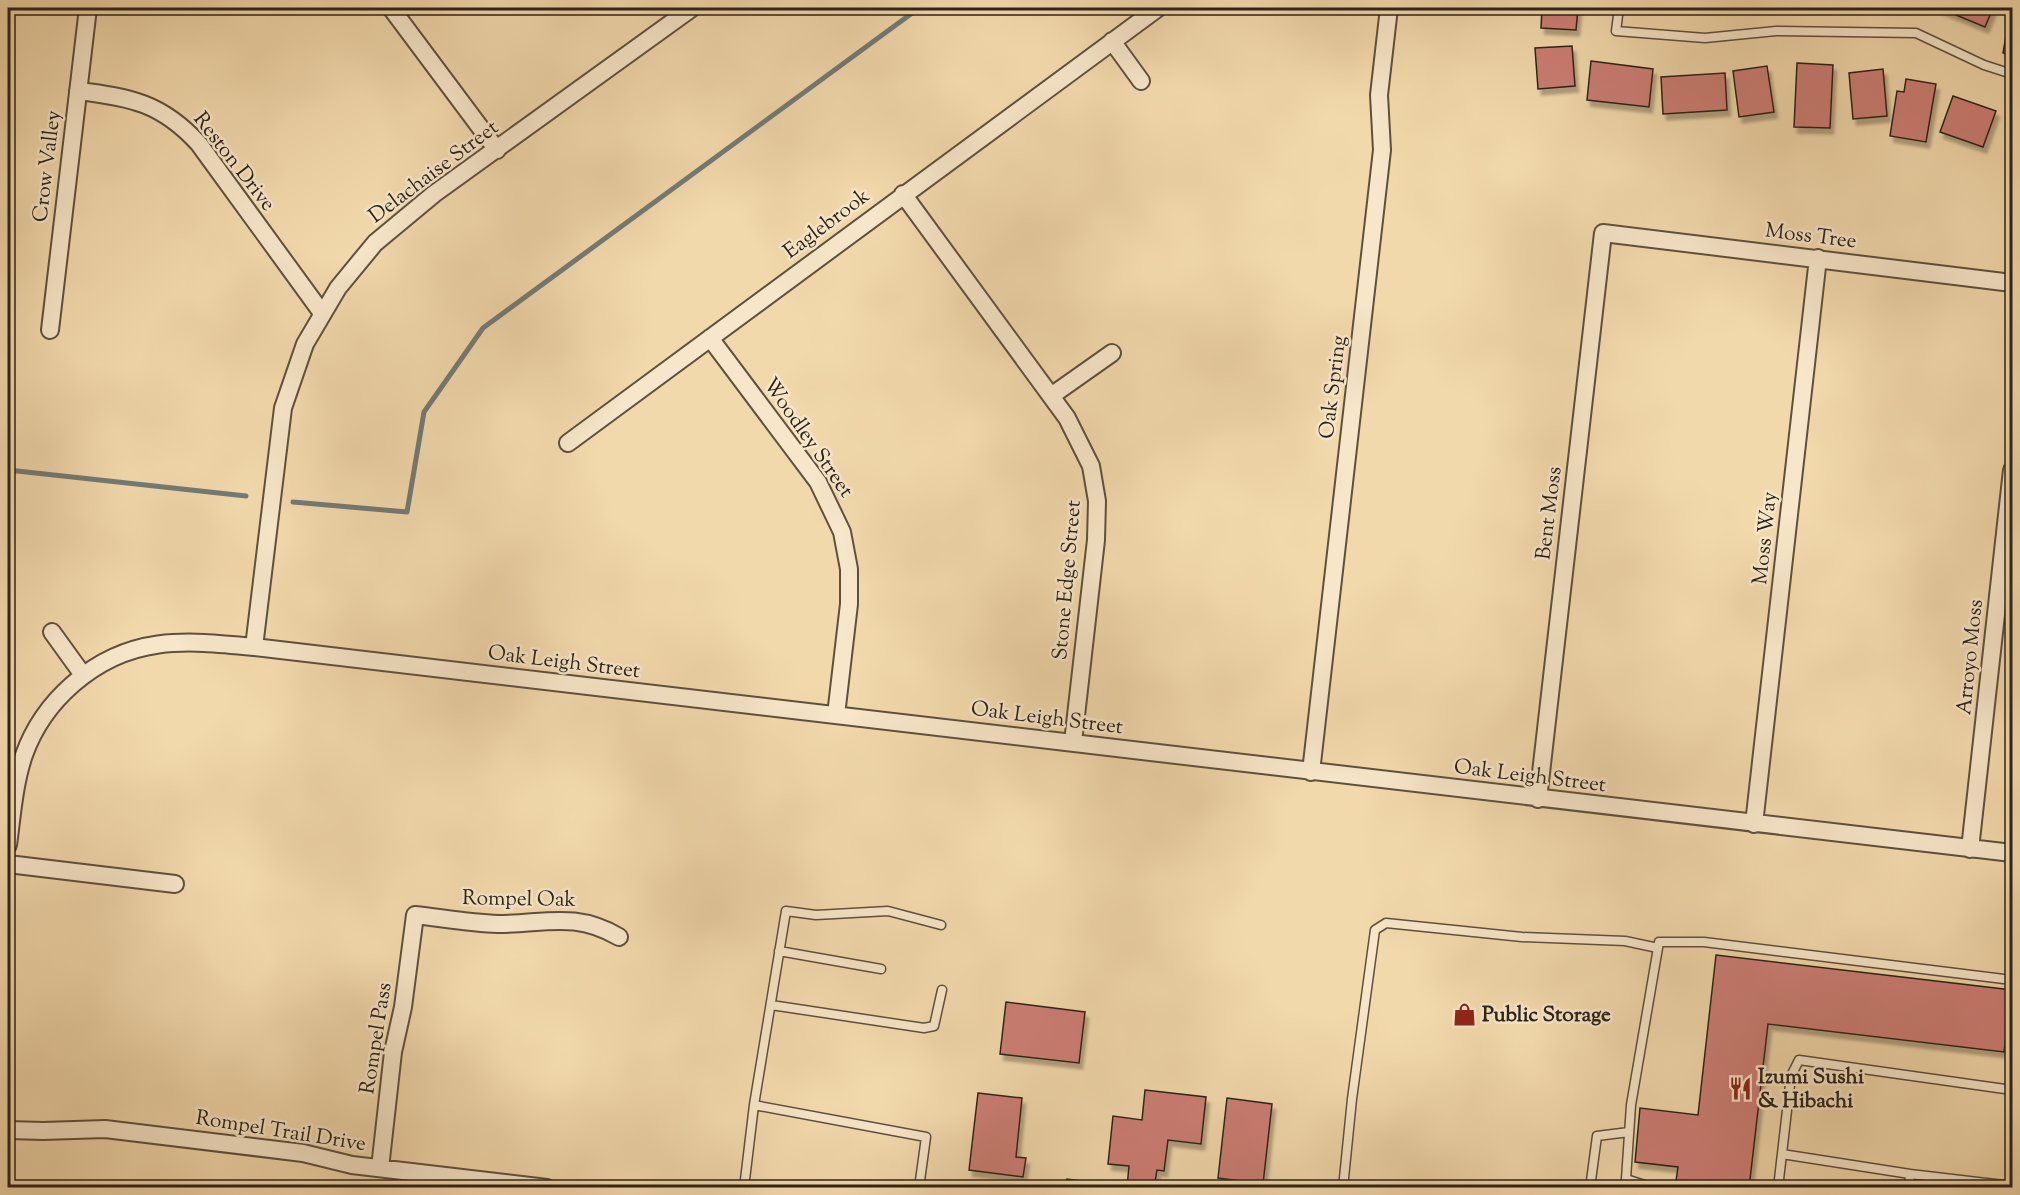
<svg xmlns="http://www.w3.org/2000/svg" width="2020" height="1195" font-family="'Sorts Mill Goudy',serif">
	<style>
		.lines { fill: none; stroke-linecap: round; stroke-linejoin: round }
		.stream { stroke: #727b76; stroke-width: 5 }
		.building { fill: #cc7e74; stroke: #2c2218; stroke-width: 1.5; filter: url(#shadow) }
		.service-casing { stroke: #5e503d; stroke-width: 11 }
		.minor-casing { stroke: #5e503d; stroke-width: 20 }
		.service { stroke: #f7e6c9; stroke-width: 8 }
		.minor { stroke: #f7e6c9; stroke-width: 16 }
		.labels { text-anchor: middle; stroke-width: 5; stroke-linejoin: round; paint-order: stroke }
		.street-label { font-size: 21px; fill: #2c2218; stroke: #f7e6c9 }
		.poi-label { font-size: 21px; font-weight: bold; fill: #2c2218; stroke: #f7e6c9; text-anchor: start }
	</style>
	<defs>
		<filter id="shadow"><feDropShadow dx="3.5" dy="6" stdDeviation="1.5" flood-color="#0004"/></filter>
	</defs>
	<rect width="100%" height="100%" fill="#f2d9ac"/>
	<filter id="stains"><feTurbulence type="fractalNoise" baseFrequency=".00333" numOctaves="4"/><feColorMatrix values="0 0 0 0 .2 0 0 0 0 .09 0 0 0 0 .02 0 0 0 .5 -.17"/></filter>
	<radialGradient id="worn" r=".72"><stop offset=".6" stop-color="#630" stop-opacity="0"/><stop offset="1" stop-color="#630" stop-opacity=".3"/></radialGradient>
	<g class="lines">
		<path class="stream" d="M 8,470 L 246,496
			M 293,502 L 407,512 L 424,412 L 483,328 L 919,8"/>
	</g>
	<path class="building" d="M 1542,8 L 1578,8 L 1576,30 L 1541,28 Z
		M 1939,8 L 1993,8 L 1985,27 Z
		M 2011,8 L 2012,8 L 2012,55 L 2003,53 Z
		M 1572,46 L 1575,86 L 1538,89 L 1535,48 Z
		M 1591,61 L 1653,69 L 1649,107 L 1587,100 Z
		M 1797,63 L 1833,65 L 1830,128 L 1794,127 Z
		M 1767,66 L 1774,112 L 1739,117 L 1733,71 Z
		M 1883,69 L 1887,116 L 1853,119 L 1849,73 Z
		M 1725,73 L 1727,110 L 1663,114 L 1661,77 Z
		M 1906,79 L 1936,84 L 1926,142 L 1890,136 L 1897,91 L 1904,92 Z
		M 1953,96 L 1996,111 L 1983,147 L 1940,132 Z
		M 2012,112 L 2012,150 L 2007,150 Z
		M 1716,955 L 2012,990 L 2012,1037 L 2006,1036 L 2004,1052 L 1768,1024 L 1749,1188 L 1675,1188 L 1678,1167 L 1635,1162 L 1640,1108 L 1698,1115 Z
		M 1006,1002 L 1085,1012 L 1079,1063 L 1000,1054 Z
		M 1145,1090 L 1206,1097 L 1201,1144 L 1168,1140 L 1164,1171 L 1157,1170 L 1154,1188 L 1066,1188 L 1067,1179 L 1127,1187 L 1129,1166 L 1108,1164 L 1113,1116 L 1142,1120 Z
		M 978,1093 L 1022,1098 L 1016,1157 L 1026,1158 L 1023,1177 L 969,1170 Z
		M 1227,1098 L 1272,1104 L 1263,1184 L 1218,1178 Z"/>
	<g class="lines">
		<defs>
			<path id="service" d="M 1619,8 L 1616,31 L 1705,38 L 1776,31 L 1916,33 L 1984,65 L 2012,74
				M 779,951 L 881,969
				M 771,1005 L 924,1028 L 934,1026 L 942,990
				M 754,1105 L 786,911 L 816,915 L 888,911 L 941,925
				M 1782,1154 L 1910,1174
				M 744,1188 L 754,1105 L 926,1137 L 919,1188
				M 1343,1188 L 1352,1099 L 1375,930 L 1386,923 L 1522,937 L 1625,941 L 1658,948
				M 1590,1188 L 1597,1136 L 1629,1132
				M 1654,1188 L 1626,1179 L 1631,1105 L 1659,942 L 1704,942 L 2012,980
				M 1778,1188 L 1791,1076 L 1799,1060 L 2012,1090
				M 1909,1188 L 1910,1174 L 2012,1186"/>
			<path id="minor" d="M 391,8 L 497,150
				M 1112,41 L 1141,81
				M 78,91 C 130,97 162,103 199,144 L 322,313
				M 903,194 L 1067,418 L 1091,466 L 1097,501 L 1096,540 L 1073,742
				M 50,330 L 88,8
				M 710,338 L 818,482 L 842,532 L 849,569 L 849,604 L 836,715
				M 1051,396 L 1112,353
				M 568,443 L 1158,8
				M 52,632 L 83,675
				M 254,647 L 283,408 L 305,344 L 338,288 L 375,243 L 434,194 L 692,8
				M 1311,772 L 1382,150 L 1379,95 L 1389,8
				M 1538,799 L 1603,233 L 2012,283
				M 1754,824 L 1818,258
				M 8,845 C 12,816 14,784 24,755 C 34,727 50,704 73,684 C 129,635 184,640 254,647 L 2012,853
				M 1970,849 L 2012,470
				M 8,864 L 175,884
				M 8,1130 L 43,1131 L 105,1129 L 303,1153 L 352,1165 L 547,1188
				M 380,1168 L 393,1052 L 403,1007 L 415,915 C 442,918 470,923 498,924 C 544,924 575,911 619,937"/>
		</defs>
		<use href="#service" class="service-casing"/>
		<use href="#minor" class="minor-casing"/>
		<use href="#service" class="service"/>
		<use href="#minor" class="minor"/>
	</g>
	<defs>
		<symbol id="shop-bare" viewBox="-9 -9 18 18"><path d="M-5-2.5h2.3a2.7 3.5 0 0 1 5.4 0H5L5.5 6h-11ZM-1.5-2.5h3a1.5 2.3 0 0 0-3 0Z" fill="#8f2418" stroke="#f7e6c9" stroke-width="2.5" paint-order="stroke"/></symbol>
		<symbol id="restaurant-bare" viewBox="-9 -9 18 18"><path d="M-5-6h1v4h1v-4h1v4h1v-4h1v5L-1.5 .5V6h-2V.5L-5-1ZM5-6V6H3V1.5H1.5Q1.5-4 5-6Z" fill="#8f2418" stroke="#f7e6c9" stroke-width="2.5" paint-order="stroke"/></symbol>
	</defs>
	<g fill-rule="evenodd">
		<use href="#shop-bare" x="1448" y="998" width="33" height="33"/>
		<use href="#restaurant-bare" x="1724" y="1072" width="33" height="33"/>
	</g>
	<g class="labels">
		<g class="street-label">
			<text transform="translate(235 161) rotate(52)" y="7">Reston Drive</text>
			<text transform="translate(46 166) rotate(-83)" y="7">Crow Valley</text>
			<text transform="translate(433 171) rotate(-37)" y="7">Delachaise Street</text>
			<text transform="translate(826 223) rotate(-37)" y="7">Eaglebrook</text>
			<text transform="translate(1811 235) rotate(7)" y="7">Moss Tree</text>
			<text transform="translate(1332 387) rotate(-83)" y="7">Oak Spring</text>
			<text transform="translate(809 437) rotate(55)" y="7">Woodley Street</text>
			<text transform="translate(1548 513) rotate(-83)" y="7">Bent Moss</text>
			<text transform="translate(1764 538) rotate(-84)" y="7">Moss Way</text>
			<text transform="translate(1066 580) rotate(-85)" y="7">Stone Edge Street</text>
			<text transform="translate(1969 657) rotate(-84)" y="7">Arroyo Moss</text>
			<text transform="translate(564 661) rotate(7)" y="7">Oak Leigh Street</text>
			<text transform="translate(1047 717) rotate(7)" y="7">Oak Leigh Street</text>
			<text transform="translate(1530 775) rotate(7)" y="7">Oak Leigh Street</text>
			<text transform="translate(519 898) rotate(1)" y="7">Rompel Oak</text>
			<text transform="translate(375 1038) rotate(-81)" y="7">Rompel Pass</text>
			<text transform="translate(281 1130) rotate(9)" y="7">Rompel Trail Drive</text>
		</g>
		<g class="poi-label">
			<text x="1482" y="1021">Public Storage</text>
			<text x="1758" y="1083">Izumi Sushi<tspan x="1758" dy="24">&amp; Hibachi</tspan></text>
		</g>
	</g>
	<rect width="2020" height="1195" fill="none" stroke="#f2d9ac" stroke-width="30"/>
	<rect x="9" y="9" width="2002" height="1177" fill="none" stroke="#2c2218" stroke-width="3"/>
	<rect x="15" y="15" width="1990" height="1165" fill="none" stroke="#2c2218" stroke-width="1.5"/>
	<rect width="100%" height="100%" filter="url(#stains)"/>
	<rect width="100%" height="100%" fill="url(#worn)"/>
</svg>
